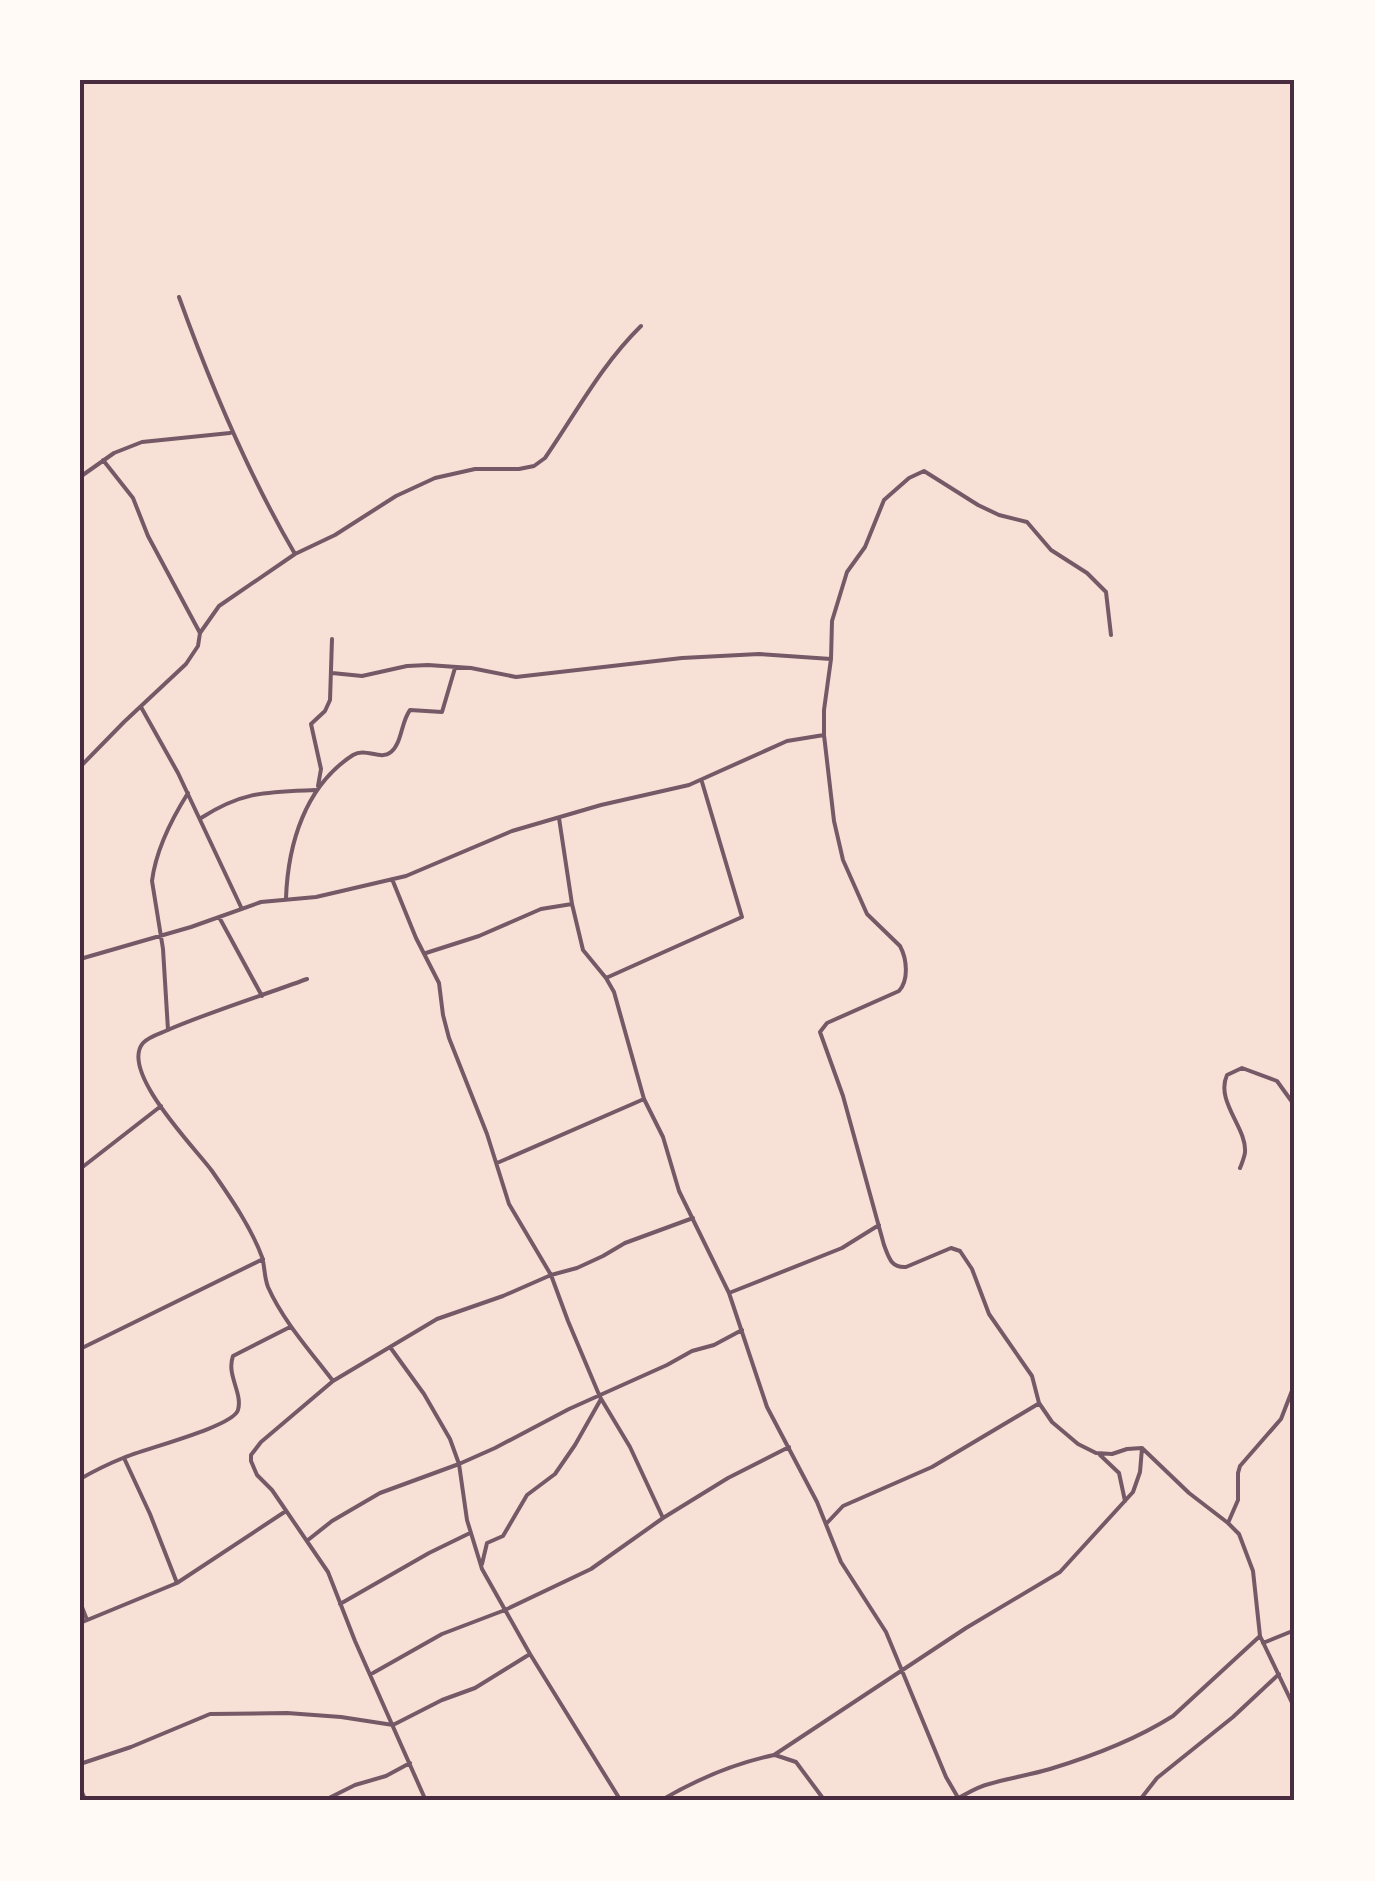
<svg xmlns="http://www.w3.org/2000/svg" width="1375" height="1881" font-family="Rubik,sans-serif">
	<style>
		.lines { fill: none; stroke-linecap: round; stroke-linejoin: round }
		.minor { stroke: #755966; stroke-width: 4 }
		.neatline { fill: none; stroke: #4a2c40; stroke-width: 4 }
	</style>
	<rect width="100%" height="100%" fill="#f7e1d7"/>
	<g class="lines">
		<path class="minor" d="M 179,297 C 211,386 247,472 295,554
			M 103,460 L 133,498 L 148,536 L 200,633
			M 80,477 L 114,453 L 142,442 L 230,433
			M 1111,635 L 1106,592 L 1087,573 L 1051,550 L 1027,522 L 999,515 L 978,505 L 924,471 L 909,478 L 884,500 L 865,547 L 847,572 L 832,621 L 831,659 L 824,710 L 824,735 L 834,821 L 843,860 L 867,914 L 900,946 C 907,959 909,980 899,991 L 827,1023 L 820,1032 L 843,1096 L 884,1245 C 889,1258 891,1268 906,1267 L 951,1248 L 960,1251 L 972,1269 L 989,1314 L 1032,1376 L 1039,1403 L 1052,1422 L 1078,1444 L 1096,1453 L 1112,1454 L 1127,1449 L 1142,1448 L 1189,1493 L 1228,1523 L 1239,1534 L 1253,1571 L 1260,1636 L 1295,1709
			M 332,673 L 362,676 L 407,666 L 428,665 L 471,668 L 516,677 L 682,658 L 759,654 L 831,659
			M 141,707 L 178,773 L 241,907
			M 80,767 L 124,722 L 186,664 L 198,646 L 200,633 L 219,606 L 295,554 L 335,535 L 396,496 L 435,478 L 475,469 L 519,469 L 534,466 L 545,458 C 576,413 602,364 641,326
			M 318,786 L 321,769 L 311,724 L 325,711 L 330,700 L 332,639
			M 201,818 C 243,791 267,792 315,790
			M 559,818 L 572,904 L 583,950 L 606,978 L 614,992 L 644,1099 L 663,1137 L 679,1191 L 729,1293 L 767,1407 L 817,1502 L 841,1562 L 886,1632 L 946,1777 L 960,1801
			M 392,879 L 416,938 L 439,983 L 443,1015 L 449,1038 L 487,1134 L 509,1204 L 551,1275 L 568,1321 L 600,1397 L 630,1447 L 663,1518
			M 286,898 C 288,844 305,786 353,755 C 366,747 380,761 391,752 C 402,743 401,722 410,710 L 442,712 L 455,668
			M 219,917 L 262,996
			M 426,953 L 479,936 L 541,909 L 572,904
			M 80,959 L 191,927 L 261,902 L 316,897 L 406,876 L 512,831 L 601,805 L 689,785 L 787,741 L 824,735
			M 606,978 L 742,917 L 702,782
			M 307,979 C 261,996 215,1010 170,1029 C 162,1033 149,1036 143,1043 C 119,1071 195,1148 212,1171 C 230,1197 251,1227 262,1257 C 265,1267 264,1277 268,1287 C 283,1321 311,1352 333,1381
			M 168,1030 L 163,949 L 152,881 C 156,849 171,820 188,793
			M 497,1163 L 644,1099
			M 1240,1168 C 1241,1166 1245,1155 1245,1152 C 1247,1128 1215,1101 1227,1075 L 1242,1068 L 1277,1081 L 1295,1106
			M 80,1169 L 161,1106
			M 729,1293 L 842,1248 L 879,1225
			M 390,1347 L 424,1394 L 450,1439 L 459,1464 L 467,1520 L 482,1569 L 530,1654 L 621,1801
			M 80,1349 L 263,1259
			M 1100,1455 L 1119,1473 L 1125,1501
			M 124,1458 L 150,1514 L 177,1583
			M 80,1479 C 94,1471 108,1464 123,1458 C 143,1449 233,1427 238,1410 C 243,1393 226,1375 233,1356 L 290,1327
			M 1228,1523 L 1238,1500 L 1238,1473 L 1240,1466 L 1281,1419 L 1295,1383
			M 826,1524 L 843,1506 L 932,1467 L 1038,1404
			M 308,1540 L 332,1521 L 380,1493 L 459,1464 L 495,1448 L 569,1409 L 667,1365 L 692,1351 L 714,1345 L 742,1330
			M 482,1564 L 487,1543 L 503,1536 L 527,1495 L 555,1474 L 575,1445 L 601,1399
			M 80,1602 L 87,1620
			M 340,1604 L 429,1553 L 470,1533
			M 80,1623 L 177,1583 L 286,1511
			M 1263,1643 L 1295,1630
			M 373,1673 L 442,1634 L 505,1610 L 591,1569 L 663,1518 L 728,1478 L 789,1447
			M 775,1755 L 796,1762 L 825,1801
			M 80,1764 L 131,1747 L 210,1714 L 287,1713 L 341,1717 L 393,1725 L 442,1700 L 475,1688 L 530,1654
			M 80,1788 L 86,1801
			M 323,1801 L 355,1785 L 386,1776 L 410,1763
			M 426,1801 L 355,1641 L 328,1572 L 272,1490 L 257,1475 L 251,1461 L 251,1455 L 261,1442 L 333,1381 L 437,1319 L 503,1296 L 551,1275 L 577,1268 L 603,1256 L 625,1243 L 693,1218
			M 660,1801 C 697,1779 732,1764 774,1755 L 966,1628 L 1060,1572 L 1133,1492 L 1140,1472 L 1142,1448
			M 953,1801 C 965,1795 976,1787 989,1784 C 1009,1778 1030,1775 1050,1769 C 1093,1756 1135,1740 1173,1716 L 1260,1636
			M 1139,1801 L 1157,1778 L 1233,1717 L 1279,1674"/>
	</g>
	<rect width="1375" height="1881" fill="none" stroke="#fffaf5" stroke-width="165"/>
	<rect x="82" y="82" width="1210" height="1716" class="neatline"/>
</svg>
